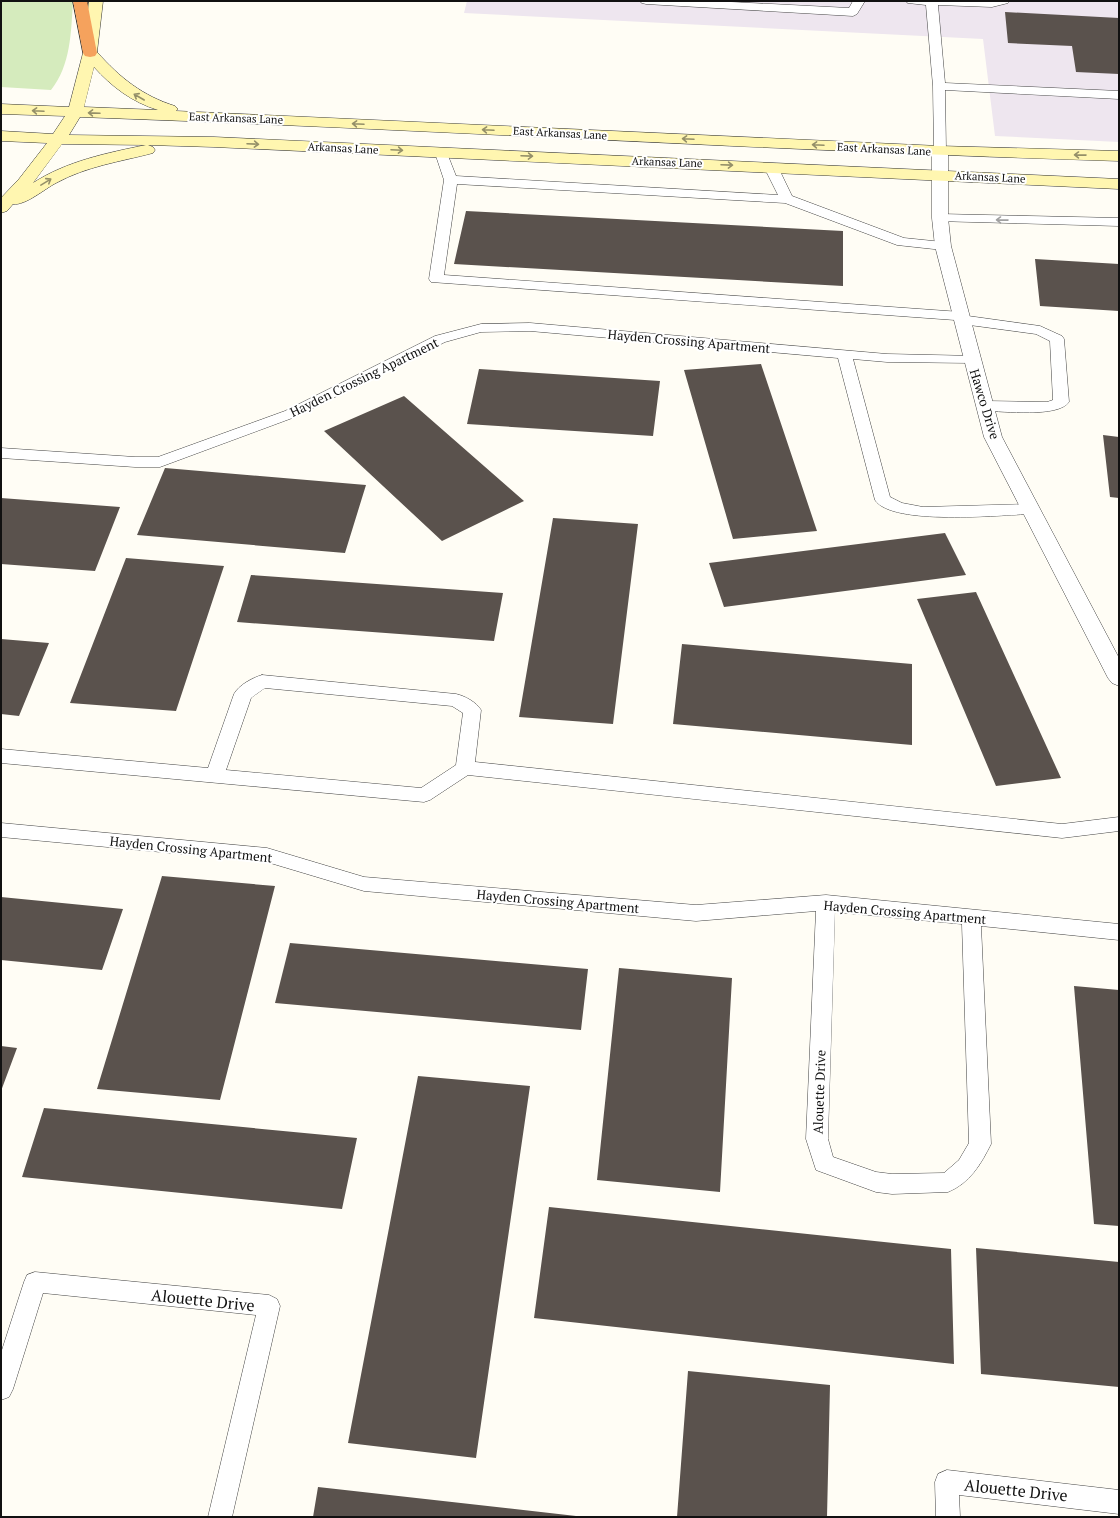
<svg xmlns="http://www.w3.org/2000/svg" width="1120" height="1518" font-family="'PT Serif',serif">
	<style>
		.industrial { fill: #eee6ef }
		.green { fill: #d5ebbd }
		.building { fill: #5a524d }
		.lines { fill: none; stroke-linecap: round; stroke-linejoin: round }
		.service-casing { stroke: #444; stroke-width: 1 }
		.minor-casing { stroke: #444; stroke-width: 1 }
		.secondary-casing { stroke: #333; stroke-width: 1 }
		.motorway-casing { stroke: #222; stroke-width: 1 }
		.service { fill: #fff; fill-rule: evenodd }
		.minor { fill: #fff; fill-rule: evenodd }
		.secondary { fill: #fff6b0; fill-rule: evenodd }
		.motorway { fill: #f5a25d; fill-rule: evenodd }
		.oneway { stroke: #948f68 }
		.oneway2 { stroke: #a0a0a0 }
		.labels { text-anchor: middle; stroke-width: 4; stroke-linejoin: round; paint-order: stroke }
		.far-street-label { font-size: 11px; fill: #111; stroke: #fff }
		.street-label { font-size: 13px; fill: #111; stroke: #fff }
		.near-street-label { font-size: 16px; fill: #111; stroke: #fff }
	</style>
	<rect width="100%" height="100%" fill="#fffdf5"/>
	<path class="industrial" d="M 467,1 L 1119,1 L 1119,142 L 995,136 L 983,39 L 464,13 Z"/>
	<path class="green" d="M 1,1 L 73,1 C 71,32 71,65 51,90 L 1,87 Z"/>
	<path class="building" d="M 1005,12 L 1119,18 L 1119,74 L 1076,72 L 1072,46 L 1008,43 Z
		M 466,211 L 843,231 L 843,286 L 454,264 Z
		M 1035,259 L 1119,264 L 1119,311 L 1040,306 Z
		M 761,364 L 817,531 L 733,539 L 684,370 Z
		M 479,369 L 660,381 L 653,436 L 467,424 Z
		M 404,396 L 524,501 L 442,541 L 324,431 Z
		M 1103,435 L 1119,437 L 1119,498 L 1110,497 Z
		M 165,468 L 366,485 L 345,553 L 137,535 Z
		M 1,498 L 120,507 L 95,571 L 1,564 Z
		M 553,518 L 638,524 L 613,724 L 519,717 Z
		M 945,533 L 966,575 L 724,607 L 709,563 Z
		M 126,558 L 224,566 L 176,711 L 70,703 Z
		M 251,575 L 503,593 L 494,641 L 237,622 Z
		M 976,592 L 1061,778 L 996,786 L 917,599 Z
		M 1,639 L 49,643 L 19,716 L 1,714 Z
		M 682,644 L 912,664 L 912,745 L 673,724 Z
		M 162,876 L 275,886 L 220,1100 L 97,1089 Z
		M 1,897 L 123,909 L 102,970 L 1,960 Z
		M 290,943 L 588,969 L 581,1030 L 275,1003 Z
		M 619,968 L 732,978 L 720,1192 L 597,1180 Z
		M 1074,986 L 1119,990 L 1119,1226 L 1094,1224 Z
		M 1,1046 L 17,1048 L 1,1091 Z
		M 418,1076 L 530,1086 L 476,1458 L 348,1443 Z
		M 44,1108 L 357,1138 L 342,1209 L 22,1177 Z
		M 549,1207 L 951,1249 L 954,1364 L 534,1318 Z
		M 976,1248 L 1119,1262 L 1119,1387 L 981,1374 Z
		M 688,1371 L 830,1385 L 827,1517 L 677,1517 Z
		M 318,1487 L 576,1516 L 576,1517 L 313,1517 Z"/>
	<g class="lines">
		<defs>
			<path id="service" d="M 640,1 L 712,1 L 849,8 L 853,1 L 865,1 L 857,14 L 853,16 L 646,4 L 642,3 Z
				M 906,1 L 1010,1 L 1008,3 L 992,7 L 938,5 L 945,83 L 1119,91 L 1119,99 L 945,90 L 946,151 L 945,154 L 935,154 L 934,151 L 933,86 L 926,5 L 908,3 Z
				M 441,149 L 446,150 L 447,153 L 456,176 L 778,195 L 764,167 L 766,164 L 776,164 L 778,167 L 792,196 L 904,238 L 943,242 L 948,243 L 950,246 L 948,249 L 943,250 L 897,245 L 785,203 L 457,184 L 444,275 L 961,312 L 966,313 L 968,316 L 1040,326 L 1062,336 L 1064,339 L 1069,402 C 1058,418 1003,411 985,411 L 980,409 L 977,406 L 980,403 L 985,401 L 1047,402 L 1053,400 L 1050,341 L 1036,334 L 962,324 L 957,323 L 955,320 L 431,282 L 429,279 L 444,180 L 435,153 L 436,150 Z
				M 940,214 L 1119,218 L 1119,226 L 935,221 L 933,218 L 935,215 Z
				M 530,323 L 887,354 L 977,356 L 979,359 L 977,362 L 972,363 L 887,362 L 853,359 L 890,497 L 902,503 L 923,507 L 1031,504 L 1037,505 L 1039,509 L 1037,513 L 1031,514 C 1001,515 892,526 875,500 L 838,358 L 530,331 L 481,332 L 445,342 L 295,417 L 160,467 L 135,467 L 1,458 L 1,448 L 135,457 L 158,457 L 285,411 L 435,336 L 481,324 Z
				M 262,675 L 456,694 C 465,696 476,702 481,710 L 475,762 L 1062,824 L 1119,817 L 1119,831 L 1062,838 L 468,775 L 430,800 L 424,802 L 1,763 L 1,749 L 208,768 L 234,694 C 239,685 252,678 262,675 ZM 265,688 L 452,706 L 463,713 L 456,765 L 421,788 L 226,770 L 251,698 Z
				M 1,823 L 267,848 L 364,877 L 696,905 L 826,895 L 1119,924 L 1119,940 L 981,926 L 991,1144 C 981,1164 970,1183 948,1192 L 892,1194 L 876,1192 L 816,1170 L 806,1139 L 816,911 L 696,921 L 364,891 L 267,862 L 1,837 ZM 835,912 L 962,924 L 969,1143 L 959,1160 L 944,1173 L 892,1174 L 876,1172 L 833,1157 L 828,1139 Z
				M 35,1272 L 269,1295 L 277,1299 L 280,1306 L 232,1517 L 208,1517 L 256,1315 L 43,1293 L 13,1389 L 9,1397 L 1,1400 L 1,1353 L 24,1282 L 27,1275 Z
				M 947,1470 L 1119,1490 L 1119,1514 L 959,1495 L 960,1517 L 936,1517 L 935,1482 L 938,1474 Z"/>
			<path id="minor" d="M 940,146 L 946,148 L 948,151 L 948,218 L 951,246 L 1002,437 L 1119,658 L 1119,686 L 1112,683 L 1108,678 L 984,437 L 935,246 L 932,218 L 932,151 L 934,148 Z"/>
			<path id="secondary" d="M 89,1 L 103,1 L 97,52 C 120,78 143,96 175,106 L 178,109 L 176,111 L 940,146 L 1119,151 L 1119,161 C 773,151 427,129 80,117 L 69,135 L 214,137 L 1119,179 L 1119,189 L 214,147 L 148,145 L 153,147 L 155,150 L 153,153 C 119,162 87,166 56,183 C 46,188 25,206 13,204 L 7,211 L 1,213 L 1,198 L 19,179 L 47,143 L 1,141 L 1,131 L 53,134 L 65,116 L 1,114 L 1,104 L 69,107 L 83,53 ZM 94,67 C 112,87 132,102 158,110 L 84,107 ZM 62,144 L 146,145 C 107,153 67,161 33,183 Z"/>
			<path id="motorway" d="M 73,1 L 87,1 L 97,53 L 95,56 L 90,57 L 85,56 L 83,53 Z"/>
		</defs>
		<use href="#service" class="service-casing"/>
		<use href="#minor" class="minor-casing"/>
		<use href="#secondary" class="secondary-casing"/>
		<use href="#motorway" class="motorway-casing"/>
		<use href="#service" class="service"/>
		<use href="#minor" class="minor"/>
		<use href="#secondary" class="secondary"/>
		<use href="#motorway" class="motorway"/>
	</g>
	<defs><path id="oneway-shaft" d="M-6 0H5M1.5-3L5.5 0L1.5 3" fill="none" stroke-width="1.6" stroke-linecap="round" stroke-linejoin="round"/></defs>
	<g class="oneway">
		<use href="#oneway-shaft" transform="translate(139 97) rotate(-150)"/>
		<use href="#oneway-shaft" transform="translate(38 111) rotate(-177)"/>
		<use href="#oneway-shaft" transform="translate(94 113) rotate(-178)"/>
		<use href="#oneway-shaft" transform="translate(358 124) rotate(-177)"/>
		<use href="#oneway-shaft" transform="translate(488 130) rotate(-177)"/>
		<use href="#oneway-shaft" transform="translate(688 139) rotate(-177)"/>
		<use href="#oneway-shaft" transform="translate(253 144) rotate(3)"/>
		<use href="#oneway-shaft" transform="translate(818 145) rotate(-177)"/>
		<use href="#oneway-shaft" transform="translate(397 150) rotate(3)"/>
		<use href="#oneway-shaft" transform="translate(1080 155) rotate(-179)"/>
		<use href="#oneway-shaft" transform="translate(527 156) rotate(2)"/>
		<use href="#oneway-shaft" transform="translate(727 165) rotate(2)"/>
		<use href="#oneway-shaft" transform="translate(46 182) rotate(-31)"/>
	</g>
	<use class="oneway2" href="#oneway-shaft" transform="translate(1002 220) rotate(-179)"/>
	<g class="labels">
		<g class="far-street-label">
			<text transform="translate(236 118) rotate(2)" y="4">East Arkansas Lane</text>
			<text transform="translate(560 133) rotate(3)" y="4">East Arkansas Lane</text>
			<text transform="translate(343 148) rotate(3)" y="4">Arkansas Lane</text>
			<text transform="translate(884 149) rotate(3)" y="4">East Arkansas Lane</text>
			<text transform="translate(667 162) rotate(2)" y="4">Arkansas Lane</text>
			<text transform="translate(990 177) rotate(3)" y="4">Arkansas Lane</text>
		</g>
		<g class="street-label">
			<text transform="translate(689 341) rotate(5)" y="5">Hayden Crossing Apartment</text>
			<text transform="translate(364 377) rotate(-26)" y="5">Hayden Crossing Apartment</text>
			<text transform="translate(985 404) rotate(73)" y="5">Hawco Drive</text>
			<text transform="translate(191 849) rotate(6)" y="5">Hayden Crossing Apartment</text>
			<text transform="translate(558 901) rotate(5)" y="5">Hayden Crossing Apartment</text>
			<text transform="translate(905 912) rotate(5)" y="5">Hayden Crossing Apartment</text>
			<text transform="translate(819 1092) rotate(-88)" y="5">Alouette Drive</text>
		</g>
		<g class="near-street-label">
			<text transform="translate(203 1300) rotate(6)" y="6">Alouette Drive</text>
			<text transform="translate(1016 1490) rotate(6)" y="6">Alouette Drive</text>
		</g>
	</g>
	<rect width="1120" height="1518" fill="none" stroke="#111111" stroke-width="4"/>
</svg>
